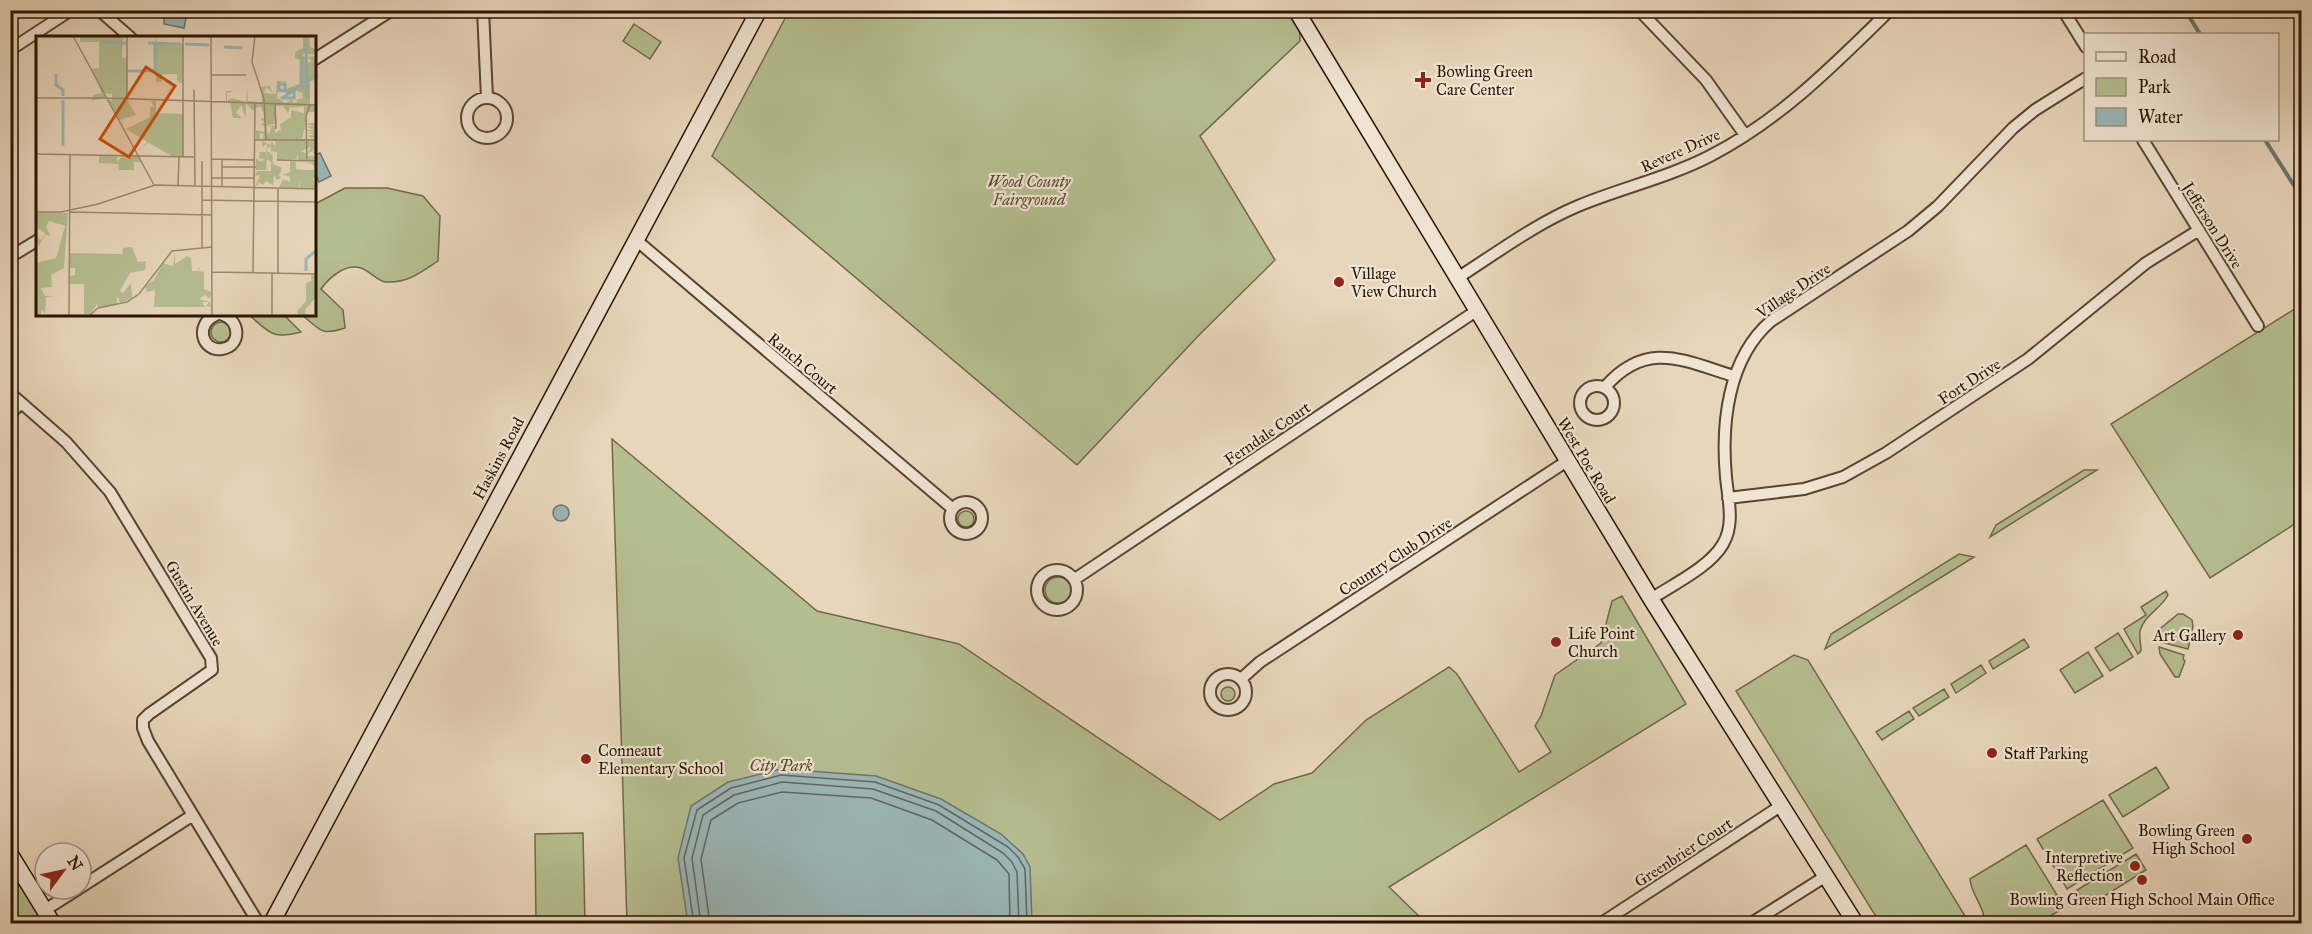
<svg xmlns="http://www.w3.org/2000/svg" width="2312" height="934" font-family="'IM FELL Great Primer',serif">
	<style>
		.green { fill: #b5be91; stroke: #706a48; stroke-width: 1.5 }
		.water { fill: #9ab7b9; stroke: #6d766f; stroke-width: 1.5 }
		.lines { fill: none; stroke-linecap: round; stroke-linejoin: round }
		.shore { stroke: #62665c; stroke-width: 1.5 }
		.stream { stroke: #6d766f; stroke-width: 4 }
		.street-casing { stroke: #5a452f; stroke-width: 14 }
		.secondary-casing { stroke: #2a1500; stroke-width: 18 }
		.street { stroke: #f0e4d3; stroke-width: 10 }
		.secondary { stroke: #f0e4d3; stroke-width: 15 }
		.poi-dot { fill: #8f2418; stroke: #f0e4d3; stroke-width: 2 }
		.labels { text-anchor: middle; stroke-width: 4.5; stroke-linejoin: round; paint-order: stroke }
		.poi-label { font-size: 16px; fill: #2a1500; stroke: #f0e4d3; text-anchor: start }
		.street-label { font-size: 16px; fill: #2a1500; stroke: #f0e4d3 }
		.park-label { font-size: 16px; font-style: italic; fill: #54482c; stroke: #f0e4d3 }
		.inset-river { fill: none; stroke: #9ab7b9; stroke-width: 3 }
		.inset-road { fill: none; stroke: #9c8970; stroke-width: 1.5 }
		.view { fill: #cc4f0a; fill-opacity: 0.15; stroke: #cc4f0a; stroke-width: 3 }
		.inset-edge { fill: none; stroke: #2a1500; stroke-width: 3 }
	</style>
	<rect width="100%" height="100%" fill="#e8d6bb"/>
	<filter id="stains"><feTurbulence type="fractalNoise" baseFrequency=".00333" numOctaves="4"/><feColorMatrix values="0 0 0 0 .2 0 0 0 0 .09 0 0 0 0 .02 0 0 0 .5 -.17"/></filter>
	<radialGradient id="worn" r=".72"><stop offset=".6" stop-color="#630" stop-opacity="0"/><stop offset="1" stop-color="#630" stop-opacity=".3"/></radialGradient>
	<path class="green" d="M 789,11 L 1307,11 L 1299,16 L 1300,41 L 1200,136 L 1275,260 L 1200,334 L 1077,465 L 712,156 Z
		M 634,24 L 661,42 L 650,59 L 623,41 Z
		M 345,188 L 387,188 L 423,196 L 440,216 L 438,261 C 420,273 408,283 386,282 C 377,281 370,271 361,268 C 345,263 329,278 321,289 L 343,310 L 345,328 C 320,336 321,330 302,315 L 315,315 L 315,204 Z
		M 2301,305 L 2301,520 L 2210,578 L 2111,424 Z
		M 249,315 L 284,315 L 301,332 C 272,340 269,332 249,315 Z
		M211 332a10 10 0 1 1 20 0a10 10 0 1 1-20 0Z
		M 612,439 L 817,611 L 959,644 L 1220,820 L 1274,784 L 1312,773 L 1366,720 L 1449,667 L 1457,674 L 1519,772 L 1551,752 L 1535,726 L 1541,716 L 1555,675 L 1601,643 L 1612,601 L 1622,596 L 1686,704 L 1389,887 L 1426,923 L 627,923 Z
		M 2084,470 L 2097,470 L 1990,537 L 1996,525 Z
		M958 519a8 8 0 1 1 16 0a8 8 0 1 1-16 0Z
		M 1959,554 L 1974,557 L 1825,649 L 1831,634 Z
		M1045 590a13 13 0 1 1 26 0a13 13 0 1 1-26 0Z
		M 2166,591 L 2168,595 C 2162,608 2144,615 2140,631 C 2139,636 2141,645 2141,651 L 2138,654 L 2124,629 L 2146,615 L 2141,607 Z
		M 2178,614 L 2183,614 L 2192,620 L 2193,626 L 2188,649 L 2157,641 L 2161,628 Z
		M 2118,633 L 2133,657 L 2110,671 L 2095,648 Z
		M 2024,639 L 2029,647 L 1993,669 L 1989,661 Z
		M 2159,647 L 2184,655 L 2183,659 L 2185,661 L 2179,677 L 2175,677 L 2160,654 Z
		M 2088,652 L 2103,676 L 2075,693 L 2060,670 Z
		M 1794,655 L 1808,660 L 1965,916 L 1962,923 L 1880,923 L 1736,691 Z
		M 1981,665 L 1986,673 L 1956,693 L 1951,684 Z
		M1221 694a7 7 0 1 1 14 0a7 7 0 1 1-14 0Z
		M 1944,689 L 1949,697 L 1919,716 L 1913,708 Z
		M 1909,711 L 1914,719 L 1882,740 L 1876,732 Z
		M 2156,767 L 2169,788 L 2123,817 L 2109,795 Z
		M 2103,800 L 2133,848 L 2067,889 L 2037,839 Z
		M 583,833 L 585,923 L 536,923 L 535,834 Z
		M 2026,845 L 2057,895 L 2052,898 L 2059,911 L 2038,923 L 1984,923 C 1986,908 1971,895 1970,879 Z
		M 10,854 L 53,923 L 11,923 Z
		M 2136,854 L 2146,870 L 2087,907 L 2077,890 Z"/>
	<path class="water" d="M 164,16 L 186,18 L 184,28 L 164,24 Z
		M 320,153 L 331,176 L 319,182 L 315,173 L 315,155 Z
		M553 513a8 8 0 1 1 16 0a8 8 0 1 1-16 0Z
		M 781,769 L 876,776 L 941,799 L 1001,834 L 1023,854 L 1030,867 L 1032,923 L 688,923 L 678,858 L 691,806 L 728,782 Z"/>
	<g class="lines">
		<path class="shore" d="M 694,924 L 684,858 L 697,810 L 731,788 L 781,775 L 875,782 L 939,805 L 1008,847 L 1018,857 L 1025,869 L 1027,924
			M 701,924 L 692,858 L 703,815 L 734,795 L 782,782 L 873,789 L 936,811 L 1003,853 L 1012,862 L 1017,872 L 1019,924
			M 710,924 L 701,859 L 711,820 L 738,803 L 782,792 L 871,798 L 932,820 L 997,860 L 1009,874 L 1010,924"/>
		<path class="stream" d="M 2185,10 L 2200,34
			M 2265,140 L 2302,198"/>
		<defs>
			<path id="street" d="M 99,10 L 131,38
				M 483,10 L 487,98
				M 1639,10 L 1706,80 L 1745,135
				M 1873,10 L 1881,19
				M 2063,10 L 2086,47
				M 10,50 L 71,10
				M 315,59 L 392,10
				M467 118a20 20 0 1 1 40 0a20 20 0 1 1-40 0Z
				M 2143,140 L 2258,326
				M 635,239 L 953,509
				M 10,257 L 38,240
				M 1456,279 C 1495,254 1535,224 1578,206 C 1621,188 1667,178 1710,156 C 1780,120 1834,65 1890,10
				M 216,315 C 195,323 201,352 222,349 C 242,346 240,320 223,315
				M1580 403a17 17 0 1 1 34 0a17 17 0 1 1-34 0Z
				M 1605,387 C 1647,339 1684,361 1734,376
				M 10,393 L 66,442 L 110,492 L 211,658 L 212,670 L 149,714 L 143,720 L 143,728 L 148,741 L 259,924
				M 10,414 L 21,403
				M 1728,498 L 1804,489 L 1843,477 L 1886,453 L 2028,359 L 2146,263 L 2199,230
				M950 518a16 16 0 1 1 32 0a16 16 0 1 1-32 0Z
				M1037 590a20 20 0 1 1 40 0a20 20 0 1 1-40 0Z
				M 1075,579 L 1476,311
				M 1651,599 C 1672,585 1710,567 1723,544 C 1735,524 1728,499 1726,477 C 1721,423 1728,358 1771,321 L 1908,231 L 1938,206 L 2013,128 L 2035,110 L 2086,78
				M1210 692a18 18 0 1 1 36 0a18 18 0 1 1-36 0Z
				M 1241,679 L 1260,662 L 1567,461
				M 81,887 L 193,815
				M 45,910 L 78,889
				M 1600,924 L 1782,805
				M 1750,924 L 1826,876"/>
			<path id="secondary" d="M 1296,10 L 1651,599 L 1856,924
				M 10,854 L 53,924
				M 271,924 L 759,10"/>
		</defs>
		<use href="#street" class="street-casing"/>
		<use href="#secondary" class="secondary-casing"/>
		<use href="#street" class="street"/>
		<use href="#secondary" class="secondary"/>
	</g>
	<g class="poi-dot">
		<path d="M1420 71h6v6h6v6h-6v6h-6v-6h-6v-6h6z"/>
		<circle cx="1339" cy="282" r="6"/>
		<circle cx="2238" cy="635" r="6"/>
		<circle cx="1556" cy="642" r="6"/>
		<circle cx="1992" cy="753" r="6"/>
		<circle cx="586" cy="759" r="6"/>
		<circle cx="2247" cy="839" r="6"/>
		<circle cx="2135" cy="866" r="6"/>
		<circle cx="2142" cy="880" r="6"/>
	</g>
	<g class="labels">
		<g class="poi-label">
			<text x="1436" y="77">Bowling Green<tspan x="1436" dy="18">Care Center</tspan></text>
			<text x="1351" y="279">Village<tspan x="1351" dy="18">View Church</tspan></text>
			<text x="1568" y="639">Life Point<tspan x="1568" dy="18">Church</tspan></text>
			<text x="2226" y="641" text-anchor="end">Art Gallery</text>
			<text x="598" y="756">Conneaut<tspan x="598" dy="18">Elementary School</tspan></text>
			<text x="2004" y="759">Staff Parking</text>
			<text x="2235" y="836" text-anchor="end">Bowling Green<tspan x="2235" dy="18">High School</tspan></text>
			<text x="2123" y="863" text-anchor="end">Interpretive<tspan x="2123" dy="18">Reflection</tspan></text>
			<text x="2142" y="905" text-anchor="middle">Bowling Green High School Main Office</text>
		</g>
		<g class="street-label">
			<text transform="translate(1680 150) rotate(-24)" y="6">Revere Drive</text>
			<text transform="translate(2213 225) rotate(58)" y="6">Jefferson Drive</text>
			<text transform="translate(1793 290) rotate(-34)" y="6">Village Drive</text>
			<text transform="translate(803 363) rotate(40)" y="6">Ranch Court</text>
			<text transform="translate(1969 381) rotate(-33)" y="6">Fort Drive</text>
			<text transform="translate(1267 433) rotate(-34)" y="6">Ferndale Court</text>
			<text transform="translate(498 458) rotate(-62)" y="6">Haskins Road</text>
			<text transform="translate(1587 460) rotate(59)" y="6">West Poe Road</text>
			<text transform="translate(1395 556) rotate(-33)" y="6">Country Club Drive</text>
			<text transform="translate(195 603) rotate(59)" y="6">Gustin Avenue</text>
			<text transform="translate(1683 852) rotate(-33)" y="6">Greenbrier Court</text>
		</g>
		<g class="park-label">
			<text x="1029" y="187">Wood County<tspan x="1029" dy="18">Fairground</tspan></text>
			<text x="781" y="771">City Park</text>
		</g>
	</g>
	<g transform="translate(36 36)">
		<rect width="280" height="280" fill="#e8d6bb"/>
		<path d="M 44,0 L 90,0 L 87,3 L 86,22 L 91,22 L 91,63 L 100,79 L 83,84 L 72,64 L 76,64 L 76,58 L 68,57 L 69,61 L 56,65 L 57,59 L 66,57 L 55,33 L 63,32 L 63,6 L 44,6 ZM 119,0 L 121,8 L 147,8 L 146,47 L 141,45 L 141,38 L 133,38 L 126,39 L 126,46 L 120,46 ZM 267,1 L 273,1 L 274,11 L 280,13 L 280,18 L 271,18 L 270,6 L 270,17 L 265,19 L 265,40 L 266,20 L 270,21 L 270,44 L 257,54 L 249,54 L 248,45 L 243,47 L 241,62 L 249,67 L 257,63 L 257,67 L 262,66 L 259,64 L 267,62 L 266,57 L 259,54 L 270,46 L 271,62 L 271,45 L 280,39 L 280,44 L 274,45 L 274,68 L 280,69 L 280,76 L 271,76 L 271,86 L 277,86 L 270,86 L 266,103 L 278,103 L 272,100 L 278,98 L 272,97 L 278,95 L 272,95 L 271,94 L 278,94 L 271,91 L 278,89 L 271,89 L 271,88 L 280,86 L 280,125 L 272,125 L 271,120 L 279,120 L 277,115 L 271,118 L 275,111 L 265,115 L 270,117 L 270,124 L 262,124 L 262,117 L 261,123 L 241,124 L 241,116 L 236,115 L 237,128 L 246,132 L 243,140 L 246,141 L 241,144 L 238,139 L 237,149 L 230,145 L 227,149 L 222,146 L 222,149 L 219,150 L 224,139 L 219,140 L 221,135 L 235,135 L 235,126 L 231,123 L 230,134 L 220,134 L 220,122 L 224,126 L 229,123 L 223,122 L 223,116 L 224,121 L 224,116 L 229,116 L 232,121 L 230,114 L 236,119 L 234,109 L 231,114 L 231,108 L 226,111 L 226,105 L 234,109 L 236,105 L 238,110 L 240,107 L 239,105 L 226,103 L 228,98 L 224,97 L 224,103 L 220,103 L 220,94 L 228,96 L 229,90 L 224,89 L 229,86 L 224,83 L 229,82 L 225,70 L 221,72 L 218,69 L 218,74 L 216,74 L 210,67 L 210,82 L 205,69 L 200,77 L 206,82 L 197,82 L 194,67 L 190,67 L 190,55 L 198,55 L 191,57 L 191,65 L 195,62 L 210,66 L 211,52 L 212,65 L 226,66 L 225,51 L 234,50 L 236,56 L 230,51 L 228,57 L 240,58 L 241,45 L 250,45 L 250,53 L 263,48 L 264,24 L 259,22 L 259,16 L 267,12 ZM 255,68 L 255,72 L 268,70 L 268,77 L 255,74 L 255,81 L 244,88 L 245,97 L 244,94 L 239,97 L 239,90 L 231,90 L 236,91 L 232,99 L 230,90 L 241,87 L 239,70 L 247,70 L 252,77 ZM 280,20 L 280,37 L 272,43 L 271,28 L 276,25 L 271,21 ZM 115,65 L 120,65 L 120,77 L 147,78 L 147,121 L 136,120 L 113,107 L 107,110 L 112,106 L 90,93 L 114,81 L 114,71 L 118,71 ZM 63,119 L 81,120 L 81,126 L 86,120 L 102,120 L 106,126 L 98,126 L 98,134 L 83,134 L 82,128 L 63,127 ZM 254,125 L 260,126 L 260,133 L 269,134 L 280,134 L 276,128 L 269,127 L 280,126 L 280,142 L 277,142 L 280,153 L 264,152 L 264,144 L 263,152 L 243,152 L 247,143 L 254,146 L 254,141 L 247,139 L 254,136 ZM 0,177 L 32,177 L 28,232 L 15,239 L 16,251 L 5,252 L 9,260 L 19,260 L 10,261 L 9,277 L 6,274 L 4,280 L 0,280 L 0,227 L 20,222 L 29,190 L 13,185 L 10,191 L 15,200 L 9,198 L 3,210 L 0,201 L 5,204 L 9,197 L 0,191 ZM 96,211 L 102,226 L 110,225 L 109,234 L 94,237 L 84,255 L 87,257 L 95,247 L 96,262 L 84,267 L 81,259 L 81,268 L 62,272 L 61,268 L 55,278 L 48,278 L 48,248 L 34,248 L 34,240 L 39,239 L 39,232 L 34,232 L 34,217 L 86,218 L 87,212 ZM 139,215 L 139,228 L 151,220 L 155,222 L 156,235 L 162,235 L 164,230 L 163,235 L 168,236 L 168,253 L 175,256 L 174,263 L 169,259 L 163,263 L 174,266 L 175,271 L 170,270 L 173,266 L 166,266 L 169,271 L 118,271 L 119,254 L 111,256 L 109,250 L 118,244 L 127,227 L 137,230 ZM 275,238 L 280,238 L 280,261 L 269,274 L 270,280 L 263,280 L 261,275 L 270,265 L 270,247 L 275,245 Z" fill="#b5be91" fill-rule="evenodd"/>
		<path class="inset-river" d="M 66,6 L 90,7M 112,7 L 145,8M 270,7 L 271,62M 149,8 L 173,9M 188,11 L 206,12M 265,19 L 266,47M 92,35 L 119,35 L 119,7M 20,38 L 20,49 L 27,54 L 27,60M 249,55 L 249,48 L 243,48 L 243,54 L 249,55 L 256,55M 247,62 L 258,62 L 258,55M 245,63 L 281,38M 27,64 L 27,110M 270,235 L 270,223 L 281,214"/>
		<path class="inset-road" d="M 37,0 L 118,149M 147,0 L 147,121M 175,0 L 176,280M 219,0 L 216,26 L 228,63 L 230,104M 175,39 L 210,39M 158,54 L 159,150M 0,62 L 70,62M 70,62 L 281,69M 91,63 L 91,0M 239,68 L 240,93M 219,104 L 281,104M 0,118 L 158,121M 176,123 L 219,124M 186,123 L 186,151M 241,124 L 281,125M 271,125 L 270,80 L 274,69M 186,131 L 220,131M 176,142 L 218,142M 142,149 L 143,121M 166,164 L 281,166M 0,176 L 25,176 L 62,168 L 119,149 L 281,153M 34,176 L 176,179M 166,212 L 166,125M 176,236 L 281,238M 217,236 L 219,68M 236,237 L 236,280M 242,237 L 242,153M 33,280 L 34,119M 53,280 L 62,272 L 91,266 L 103,258 L 136,215 L 176,211"/>
		<path class="view" d="M 110,31 L 139,50 L 93,121 L 64,103 Z"/>
		<rect width="280" height="280" class="inset-edge"/>
	</g>
	<rect width="2312" height="934" fill="none" stroke="#e8d6bb" stroke-width="36"/>
	<rect x="12" y="12" width="2288" height="910" fill="none" stroke="#2a1500" stroke-width="3"/>
	<rect x="18" y="18" width="2276" height="898" fill="none" stroke="#2a1500" stroke-width="1.5"/>
	<rect x="2084" y="33" width="195" height="108" fill="#f0e4d3" stroke="#a1917f" stroke-width="1.5"/>
	<rect x="2096" y="52" width="30" height="9" fill="#f0e4d3" stroke="#a1917f" stroke-width="1.5"/>
	<text x="2138" y="63" font-size="18" fill="#2a1500">Road</text>
	<rect x="2096" y="78" width="30" height="18" fill="#b5be91" stroke="#a1917f" stroke-width="1.5"/>
	<text x="2138" y="93" font-size="18" fill="#2a1500">Park</text>
	<rect x="2096" y="108" width="30" height="18" fill="#9ab7b9" stroke="#a1917f" stroke-width="1.5"/>
	<text x="2138" y="123" font-size="18" fill="#2a1500">Water</text>
	<g transform="translate(63 871) rotate(57)"><circle r="28" fill="#f0e4d3" stroke="#a1917f" stroke-width="1.5"/>
	<path d="M0-4.5L10 22L0 15L-10 22Z" fill="#8f2418"/>
	<text y="-9" font-size="16" font-weight="bold" text-anchor="middle" fill="#2a1500">N</text>
	</g>
	<rect width="100%" height="100%" filter="url(#stains)"/>
	<rect width="100%" height="100%" fill="url(#worn)"/>
</svg>
